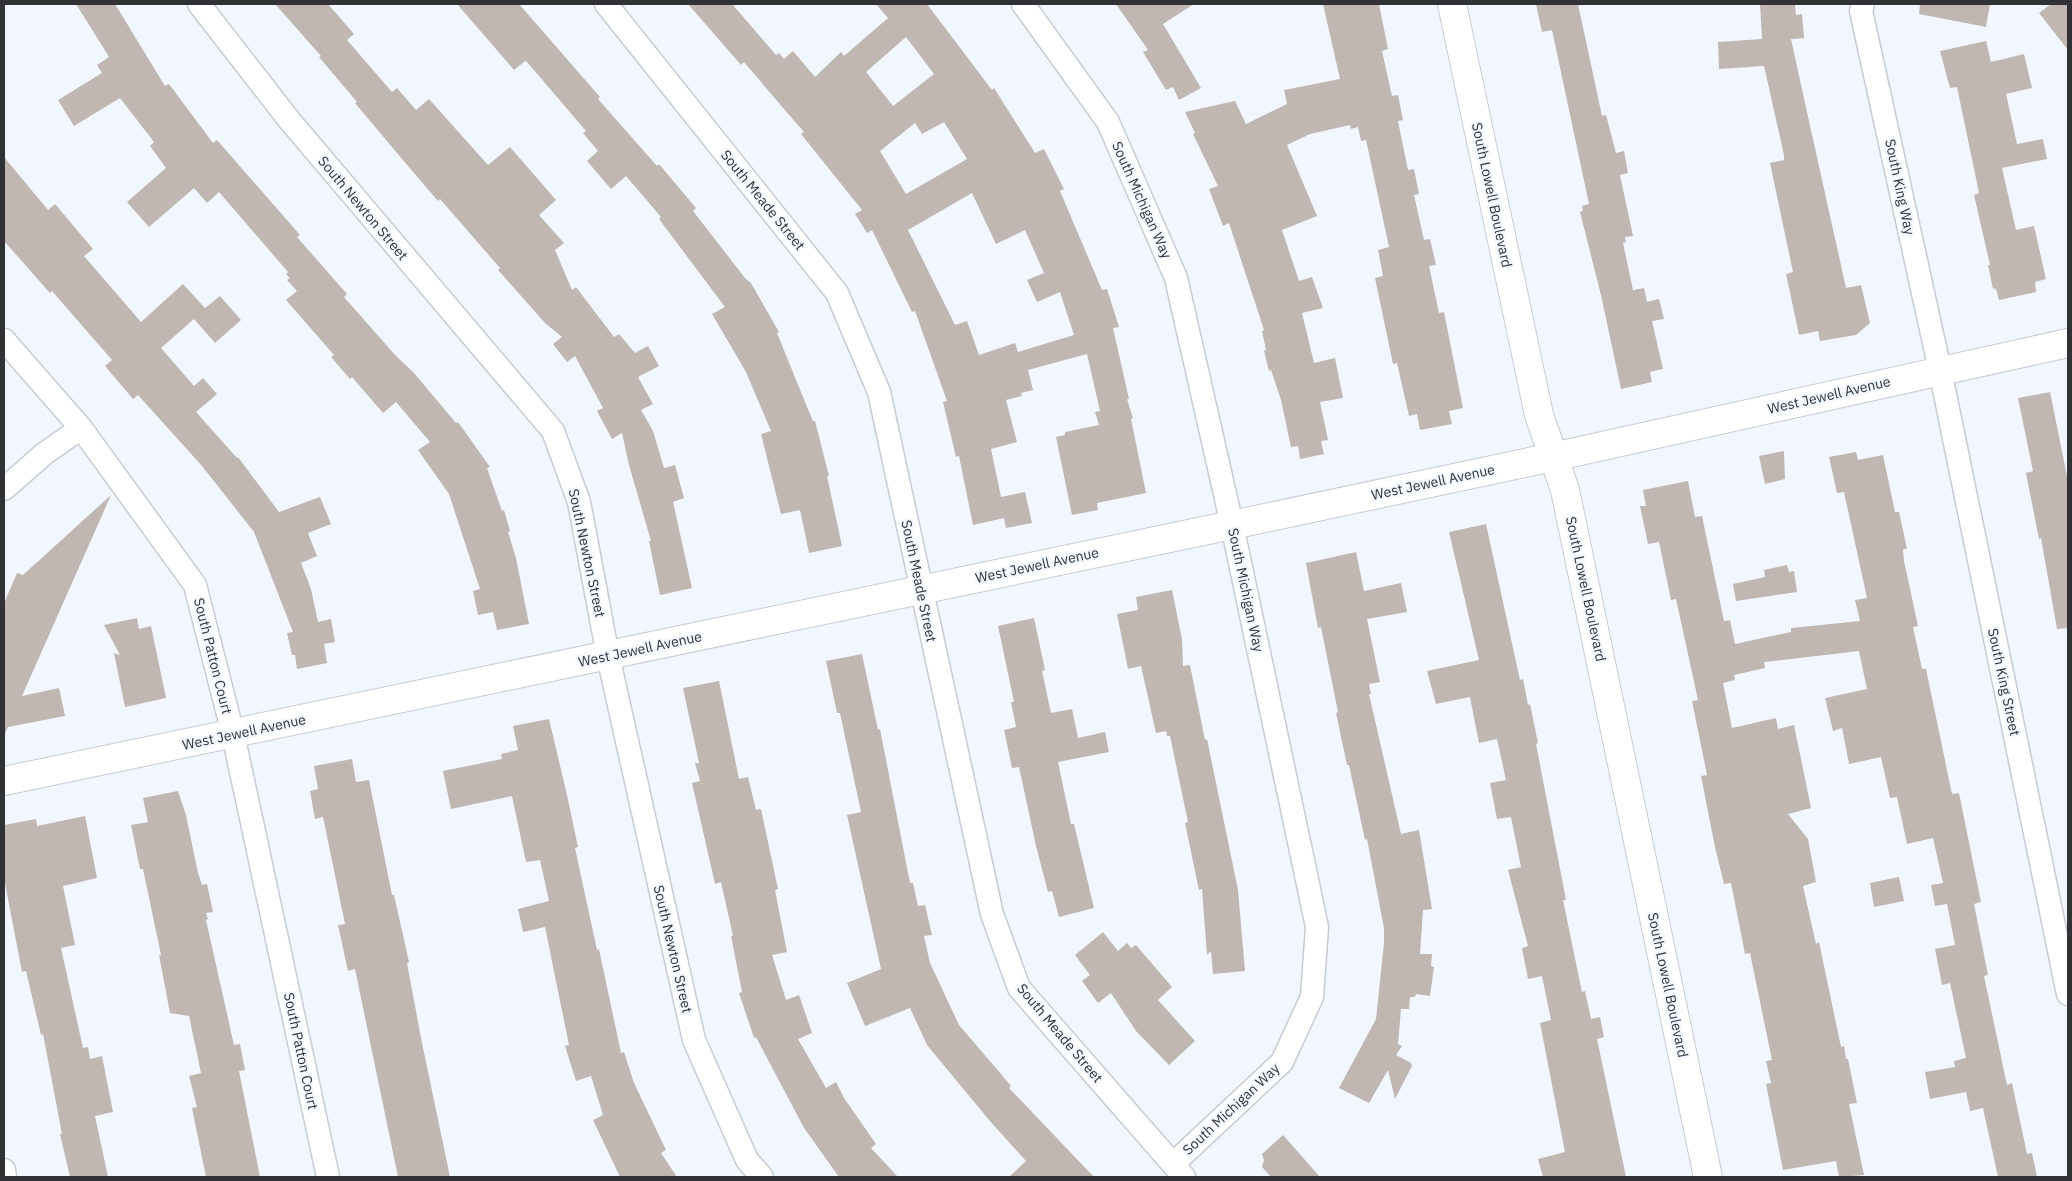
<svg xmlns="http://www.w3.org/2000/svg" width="2072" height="1181" font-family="'IBM Plex Sans',sans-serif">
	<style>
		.building { fill: #c0b7b2; fill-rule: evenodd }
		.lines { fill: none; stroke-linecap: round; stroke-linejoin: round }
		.street-casing { stroke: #c7cbd4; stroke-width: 25 }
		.secondary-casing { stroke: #c7cbd4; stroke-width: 30 }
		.street { stroke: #fff; stroke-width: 22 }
		.secondary { stroke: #fff; stroke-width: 28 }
		.labels { text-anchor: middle; stroke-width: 4.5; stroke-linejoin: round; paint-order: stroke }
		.street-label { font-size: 14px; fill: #303235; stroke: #f1f6ff }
	</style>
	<rect width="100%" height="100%" fill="#f1f6ff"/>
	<path class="building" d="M 76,4 L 115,4 L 165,86 L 169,84 L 213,143 L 217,140 L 300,235 L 297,237 L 347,294 L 344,297 L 396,356 L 414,373 L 456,423 L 458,422 L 490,467 L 487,468 L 502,511 L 504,510 L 510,531 L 508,532 L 516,558 L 529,624 L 497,630 L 493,612 L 478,615 L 473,591 L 480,589 L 449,494 L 418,450 L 430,442 L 396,402 L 383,413 L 352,377 L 350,379 L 331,357 L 334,355 L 286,300 L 297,291 L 287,280 L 290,278 L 286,274 L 288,272 L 219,192 L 207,203 L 194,188 L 149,227 L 127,202 L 166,168 L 150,146 L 154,142 L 120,98 L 74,126 L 58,100 L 102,73 L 97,65 L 109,57 Z
		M 275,4 L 328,4 L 354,34 L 347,40 L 392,92 L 397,88 L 416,110 L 429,99 L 488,165 L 510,147 L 556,200 L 539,215 L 564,243 L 555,250 L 572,290 L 576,287 L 614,337 L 619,334 L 635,353 L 648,346 L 659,366 L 638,377 L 653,404 L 641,410 L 653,431 L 664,468 L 675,465 L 684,498 L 673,502 L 692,588 L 660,595 L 649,541 L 651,541 L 629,465 L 622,433 L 612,439 L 597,411 L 603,408 L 575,356 L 567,362 L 553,344 L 562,337 L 545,323 L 498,270 L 500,268 L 440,199 L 438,201 L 402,159 L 355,103 L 357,102 L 319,57 L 321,56 Z
		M 457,4 L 519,4 L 600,97 L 598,99 L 657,166 L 659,164 L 696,208 L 693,211 L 745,278 L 751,283 L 779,332 L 777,333 L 805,402 L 813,421 L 815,421 L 829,476 L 827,476 L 842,546 L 809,553 L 800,510 L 781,514 L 761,434 L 771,431 L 746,372 L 712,314 L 725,307 L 659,219 L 661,217 L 626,176 L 611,189 L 587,161 L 598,151 L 583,133 L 586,131 L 527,62 L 525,61 L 514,70 Z
		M 688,4 L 732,4 L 776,55 L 779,53 L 784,59 L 793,51 L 815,77 L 841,52 L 844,56 L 888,18 L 876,4 L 927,4 L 992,90 L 994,88 L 1035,153 L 1044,149 L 1064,189 L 1060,191 L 1102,290 L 1107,289 L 1119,327 L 1113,328 L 1129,399 L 1127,399 L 1133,418 L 1131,419 L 1146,493 L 1097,503 L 1098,510 L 1072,515 L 1056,437 L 1065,435 L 1065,432 L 1099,425 L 1095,412 L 1100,411 L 1087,354 L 1028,370 L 1033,390 L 1021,393 L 1022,396 L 1006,400 L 1017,442 L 991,449 L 1001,497 L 1025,492 L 1032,523 L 1006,528 L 1004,518 L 973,525 L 959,456 L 956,457 L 943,402 L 947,401 L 915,311 L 912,312 L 872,230 L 867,233 L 855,214 L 862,210 L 801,134 L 804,132 L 784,109 L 744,62 L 741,65 ZM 906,37 L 934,74 L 893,106 L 866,72 ZM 944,122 L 967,159 L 906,194 L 880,151 L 915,123 L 922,134 ZM 972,193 L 996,244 L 1025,230 L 1044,273 L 1027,280 L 1037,302 L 1060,292 L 1074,335 L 1018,352 L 1015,343 L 979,355 L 967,321 L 955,325 L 908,230 Z
		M 1116,4 L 1194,4 L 1163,24 L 1201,88 L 1179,100 L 1173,87 L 1166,90 L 1143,52 L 1148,50 Z
		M 1323,4 L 1379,4 L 1388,49 L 1382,51 L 1392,96 L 1398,95 L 1403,120 L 1398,121 L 1408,170 L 1414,169 L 1419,194 L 1414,195 L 1424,240 L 1430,239 L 1436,265 L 1429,266 L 1439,313 L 1444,312 L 1463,408 L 1449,411 L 1452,424 L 1420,430 L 1417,414 L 1409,416 L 1397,363 L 1393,364 L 1375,278 L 1383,276 L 1378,250 L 1389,247 L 1366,140 L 1361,141 L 1358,127 L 1351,129 L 1350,125 L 1310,134 L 1287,145 L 1317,216 L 1282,230 L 1299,281 L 1312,277 L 1323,308 L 1302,313 L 1314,363 L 1335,358 L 1343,398 L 1320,402 L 1328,440 L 1321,441 L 1324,454 L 1300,459 L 1298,446 L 1291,447 L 1281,400 L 1271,370 L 1269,371 L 1264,351 L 1266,350 L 1262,331 L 1264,330 L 1229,223 L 1223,226 L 1209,189 L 1218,186 L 1193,134 L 1195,133 L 1185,112 L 1235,101 L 1246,124 L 1287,104 L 1284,90 L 1340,79 Z
		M 1536,4 L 1578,4 L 1602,116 L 1606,115 L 1616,153 L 1624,151 L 1628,173 L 1620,175 L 1633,236 L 1625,237 L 1626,242 L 1623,243 L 1633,290 L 1644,288 L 1647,302 L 1659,299 L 1664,319 L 1652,321 L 1663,369 L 1650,372 L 1652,382 L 1621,389 L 1601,295 L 1580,212 L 1583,211 L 1582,206 L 1589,204 L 1552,30 L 1542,32 Z
		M 1760,4 L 1795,4 L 1796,15 L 1802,14 L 1804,38 L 1791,39 L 1807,112 L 1846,288 L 1861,285 L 1870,323 L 1856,335 L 1820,341 L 1818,331 L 1799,335 L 1786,274 L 1793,272 L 1770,163 L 1784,160 L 1784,155 L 1764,66 L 1719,69 L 1718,42 L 1762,39 Z
		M 1920,4 L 1990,4 L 1986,27 L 1919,14 Z
		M 2051,4 L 2068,4 L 2068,50 L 2039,13 Z
		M 1986,41 L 1991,62 L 2024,54 L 2032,88 L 2006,94 L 2017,144 L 2043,139 L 2047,159 L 2002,168 L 2016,230 L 2034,226 L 2046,279 L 2035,282 L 2036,292 L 1999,300 L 1997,292 L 1995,288 L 1993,289 L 1988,265 L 1990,265 L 1974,195 L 1979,193 L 1957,87 L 1950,88 L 1940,51 Z
		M 4,157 L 48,210 L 55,204 L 93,249 L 84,256 L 141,322 L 183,284 L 205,308 L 220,296 L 241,320 L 215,343 L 194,319 L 161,348 L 194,386 L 203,378 L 217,394 L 196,412 L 237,458 L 238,457 L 279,512 L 320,497 L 331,524 L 308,533 L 317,556 L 301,563 L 311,589 L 318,622 L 331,619 L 335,642 L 324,644 L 327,663 L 297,669 L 295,655 L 292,655 L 287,633 L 293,632 L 254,532 L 202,466 L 138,395 L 133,399 L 105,366 L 112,360 L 52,291 L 50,293 L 4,241 Z
		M 2050,392 L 2068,481 L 2068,628 L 2057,629 L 2041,538 L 2039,539 L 2026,473 L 2033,471 L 2018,398 Z
		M 1784,451 L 1785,479 L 1765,484 L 1759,456 Z
		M 1856,452 L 1858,460 L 1883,455 L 1895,512 L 1899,512 L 1907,549 L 1903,549 L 1904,561 L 1918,626 L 1913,627 L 1922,669 L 1926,669 L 1952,794 L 1959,793 L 1981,902 L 1974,904 L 1988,975 L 1984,976 L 2007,1085 L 2012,1083 L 2027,1154 L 2032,1153 L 2037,1177 L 1998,1177 L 1983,1108 L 1970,1111 L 1966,1092 L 1930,1099 L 1925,1072 L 1955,1067 L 1954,1061 L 1966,1058 L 1950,983 L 1942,985 L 1935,949 L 1955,945 L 1947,904 L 1935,906 L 1931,885 L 1943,883 L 1933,838 L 1907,844 L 1897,797 L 1890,798 L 1881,757 L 1849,764 L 1842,728 L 1833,731 L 1825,698 L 1867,689 L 1859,651 L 1764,662 L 1765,668 L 1734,675 L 1735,680 L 1723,683 L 1732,728 L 1776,718 L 1778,729 L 1794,725 L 1811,808 L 1788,814 L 1808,839 L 1816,882 L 1803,886 L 1816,944 L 1819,942 L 1841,1047 L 1844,1046 L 1846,1059 L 1848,1059 L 1857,1103 L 1849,1104 L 1864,1175 L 1839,1177 L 1836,1161 L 1783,1170 L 1766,1084 L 1771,1083 L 1766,1061 L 1772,1060 L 1750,953 L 1745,954 L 1731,883 L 1724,884 L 1715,847 L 1701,776 L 1707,775 L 1692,701 L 1698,700 L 1676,599 L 1671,600 L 1659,542 L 1648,544 L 1640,506 L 1646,506 L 1643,490 L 1688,481 L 1695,517 L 1702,516 L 1724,621 L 1730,620 L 1735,644 L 1791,632 L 1791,628 L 1860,621 L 1855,600 L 1867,598 L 1844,492 L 1837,493 L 1829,457 Z
		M 111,495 L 22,696 L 59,688 L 65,716 L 8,727 L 4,736 L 4,603 L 17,573 L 23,575 Z
		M 1486,524 L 1520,680 L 1523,679 L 1528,705 L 1530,704 L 1538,743 L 1536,744 L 1566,900 L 1563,900 L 1582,992 L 1585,991 L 1591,1019 L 1600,1017 L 1604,1037 L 1597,1039 L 1626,1177 L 1543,1177 L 1538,1159 L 1565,1152 L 1540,1023 L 1551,1020 L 1542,976 L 1528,979 L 1522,948 L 1528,946 L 1508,870 L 1521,867 L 1511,817 L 1497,819 L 1490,783 L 1506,780 L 1497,739 L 1479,743 L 1470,697 L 1436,704 L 1427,671 L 1479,660 L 1449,532 Z
		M 1356,552 L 1364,591 L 1401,583 L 1407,612 L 1367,619 L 1380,682 L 1369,684 L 1371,694 L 1369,694 L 1401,834 L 1419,830 L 1432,909 L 1423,910 L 1420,954 L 1432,954 L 1431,966 L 1434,967 L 1430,996 L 1416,994 L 1415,997 L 1410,997 L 1409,1009 L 1401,1009 L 1398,1044 L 1402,1046 L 1396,1055 L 1411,1063 L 1412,1066 L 1395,1099 L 1388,1070 L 1369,1103 L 1339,1088 L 1376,1019 L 1384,943 L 1384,928 L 1367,839 L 1365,840 L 1349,765 L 1347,765 L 1336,713 L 1338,712 L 1321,627 L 1318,628 L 1306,563 Z
		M 1787,565 L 1789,572 L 1794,571 L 1797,592 L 1736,601 L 1733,584 L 1765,577 L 1764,570 Z
		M 1172,590 L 1182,639 L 1183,666 L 1190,665 L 1205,740 L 1207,739 L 1238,890 L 1245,971 L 1213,974 L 1211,951 L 1207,955 L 1202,889 L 1199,890 L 1185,823 L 1188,822 L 1170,736 L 1167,736 L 1166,731 L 1156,733 L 1141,666 L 1128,669 L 1117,614 L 1138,610 L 1136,597 Z
		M 137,618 L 139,629 L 151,626 L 166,698 L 125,707 L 114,653 L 120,655 L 104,625 Z
		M 1034,618 L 1045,670 L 1042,671 L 1051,713 L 1072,709 L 1078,738 L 1105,732 L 1109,752 L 1058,762 L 1071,824 L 1074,824 L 1094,908 L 1059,917 L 1052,891 L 1048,892 L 1036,846 L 1019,767 L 1012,768 L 1004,730 L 1016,727 L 1011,702 L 1014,702 L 998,626 Z
		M 862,654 L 878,730 L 880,729 L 910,883 L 913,883 L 918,906 L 925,905 L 932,935 L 924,936 L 930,963 L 959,1025 L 1001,1074 L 1011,1086 L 1009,1088 L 1094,1177 L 1009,1177 L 1026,1161 L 989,1120 L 927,1045 L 910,1008 L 865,1026 L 847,983 L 881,969 L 847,815 L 861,812 L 840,713 L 837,713 L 826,661 Z
		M 719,681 L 739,779 L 748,777 L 756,810 L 761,809 L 778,889 L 775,890 L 787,952 L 772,955 L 786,1000 L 799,995 L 812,1033 L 798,1039 L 826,1088 L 836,1082 L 844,1098 L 876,1144 L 871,1148 L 898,1177 L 839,1177 L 804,1128 L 756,1037 L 754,1038 L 739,993 L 742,992 L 731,936 L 733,936 L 721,882 L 715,884 L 692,783 L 700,781 L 695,763 L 699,763 L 683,688 Z
		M 549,719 L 567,795 L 578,847 L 575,848 L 597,950 L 599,949 L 621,1053 L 624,1052 L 634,1083 L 666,1150 L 661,1153 L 677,1177 L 620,1177 L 593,1120 L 603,1115 L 591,1076 L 576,1081 L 565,1046 L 569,1045 L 545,927 L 523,932 L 518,909 L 549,901 L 540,860 L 526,862 L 512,796 L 451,809 L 443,771 L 502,759 L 501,754 L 518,750 L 513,726 Z
		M 352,759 L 356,782 L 369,780 L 392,895 L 394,895 L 409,962 L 407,963 L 421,1038 L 450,1177 L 398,1177 L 355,969 L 348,971 L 338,925 L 345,924 L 323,817 L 315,819 L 310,791 L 318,789 L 314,766 Z
		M 178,791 L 186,815 L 198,873 L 202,885 L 207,884 L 213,912 L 206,913 L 208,919 L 206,920 L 234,1045 L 240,1044 L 245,1070 L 239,1071 L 260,1177 L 206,1177 L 192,1108 L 197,1107 L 189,1076 L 201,1073 L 189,1016 L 170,1013 L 159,955 L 161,955 L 143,869 L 140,869 L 131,825 L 148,822 L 143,798 Z
		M 85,816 L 97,878 L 63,886 L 75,945 L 61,948 L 83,1048 L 88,1047 L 90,1059 L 102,1056 L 113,1112 L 95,1116 L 108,1177 L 70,1177 L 60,1134 L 62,1134 L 43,1034 L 41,1035 L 26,971 L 22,972 L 4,878 L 4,825 L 36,819 L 37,826 Z
		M 1899,877 L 1904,901 L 1874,907 L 1870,883 Z
		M 1103,932 L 1118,951 L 1127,943 L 1131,948 L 1136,945 L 1172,987 L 1158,1000 L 1195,1041 L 1169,1065 L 1136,1031 L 1111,993 L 1098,1003 L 1082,981 L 1090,975 L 1075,955 Z
		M 1283,1135 L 1320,1177 L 1271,1177 L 1262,1167 L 1264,1160 L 1262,1154 Z"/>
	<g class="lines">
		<defs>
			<path id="street" d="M 199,4 L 290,121 L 553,431 L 579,502 L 608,656 L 694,1040 L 747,1160 L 762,1177
				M 606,4 L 837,293 L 879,392 L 992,914 L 1019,988 L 1184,1177
				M 1023,4 L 1108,122 L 1176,278 L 1232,525 L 1317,927 L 1312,997 L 1282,1062 L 1173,1164
				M 1863,4 L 1861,11 L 1940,370 L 2068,994
				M 4,340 L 81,428 L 195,585 L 233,734 L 328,1177
				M 4,489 L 44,454 L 81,428
				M 4,1170 L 5,1177"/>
			<path id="secondary" d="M 1452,4 L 1539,415 L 1565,490 L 1708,1177
				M 4,781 L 1232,525 L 1553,457 L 2068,343"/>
		</defs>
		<use href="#street" class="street-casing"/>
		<use href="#secondary" class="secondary-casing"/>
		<use href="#street" class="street"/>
		<use href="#secondary" class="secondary"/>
	</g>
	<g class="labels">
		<g class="street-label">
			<text transform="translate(1900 187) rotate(78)" y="5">South King Way</text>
			<text transform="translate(1492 195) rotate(78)" y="5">South Lowell Boulevard</text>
			<text transform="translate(763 200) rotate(51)" y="5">South Meade Street</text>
			<text transform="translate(1142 200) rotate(66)" y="5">South Michigan Way</text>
			<text transform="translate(363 208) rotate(50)" y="5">South Newton Street</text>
			<text transform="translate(1829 395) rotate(-13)" y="5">West Jewell Avenue</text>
			<text transform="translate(1433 482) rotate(-12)" y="5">West Jewell Avenue</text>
			<text transform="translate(587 553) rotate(78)" y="5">South Newton Street</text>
			<text transform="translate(1037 565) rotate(-12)" y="5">West Jewell Avenue</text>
			<text transform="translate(919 581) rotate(78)" y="5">South Meade Street</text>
			<text transform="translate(1586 589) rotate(78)" y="5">South Lowell Boulevard</text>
			<text transform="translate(1246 590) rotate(78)" y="5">South Michigan Way</text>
			<text transform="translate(640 649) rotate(-12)" y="5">West Jewell Avenue</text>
			<text transform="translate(213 656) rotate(76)" y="5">South Patton Court</text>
			<text transform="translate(2004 682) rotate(78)" y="5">South King Street</text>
			<text transform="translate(244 732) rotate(-12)" y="5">West Jewell Avenue</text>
			<text transform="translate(673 949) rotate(77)" y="5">South Newton Street</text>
			<text transform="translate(1668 985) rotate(78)" y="5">South Lowell Boulevard</text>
			<text transform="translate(1060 1033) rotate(50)" y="5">South Meade Street</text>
			<text transform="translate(301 1051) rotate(78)" y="5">South Patton Court</text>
			<text transform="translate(1231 1109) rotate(-43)" y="5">South Michigan Way</text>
		</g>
	</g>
	<rect width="2072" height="1181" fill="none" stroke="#303235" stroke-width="10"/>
</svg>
